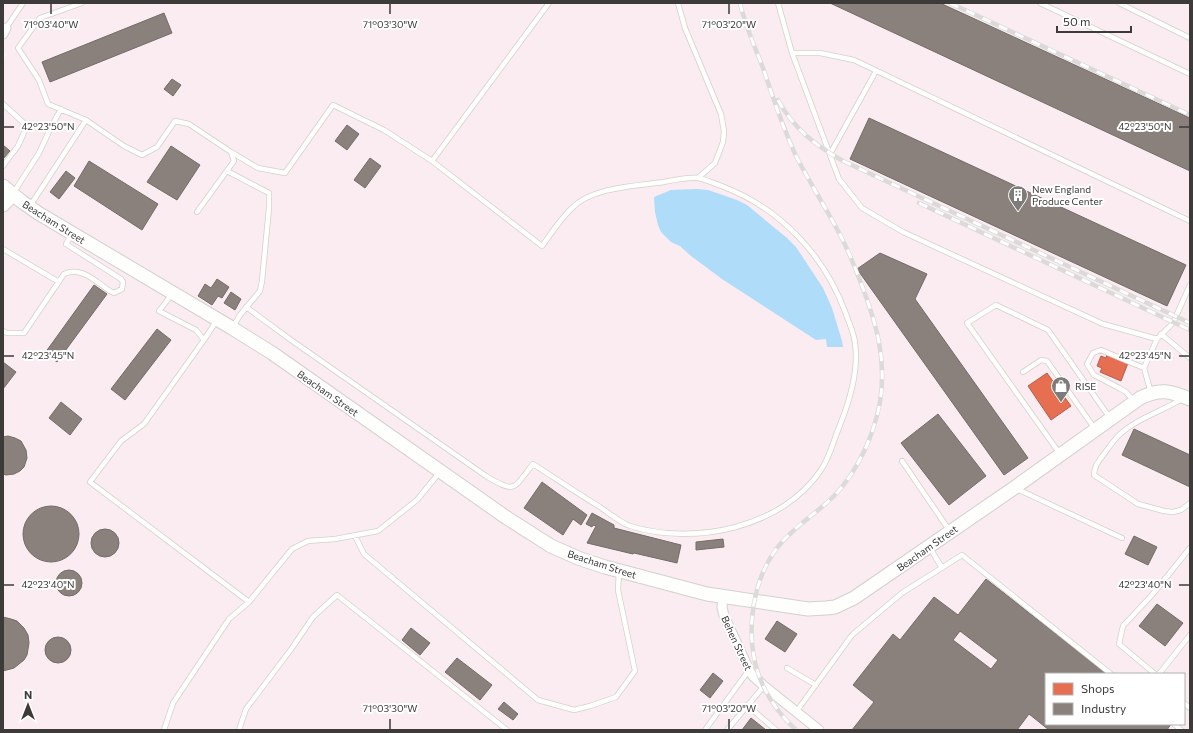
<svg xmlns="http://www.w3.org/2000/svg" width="1193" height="733" font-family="Commissioner,sans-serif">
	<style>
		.industrial { fill: #faecf1; fill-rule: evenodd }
		.water { fill: #aedcf9 }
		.shops { fill: #e76f51; stroke: #b45f4a }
		.industry { fill: #8a817c; stroke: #736c68; fill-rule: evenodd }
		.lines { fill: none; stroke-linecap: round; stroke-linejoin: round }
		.lane-casing { stroke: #d3d1cf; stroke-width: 6 }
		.street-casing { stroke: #d3d1cf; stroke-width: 11 }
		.secondary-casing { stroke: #d3d1cf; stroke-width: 15 }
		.lane { stroke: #fefefd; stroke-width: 4.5 }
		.street { stroke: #fefefd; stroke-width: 9 }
		.secondary { stroke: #fefefd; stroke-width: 13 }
		.rail-casing { stroke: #dbdad9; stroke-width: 4.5 }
		.rail { stroke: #fff; stroke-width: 3; stroke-dasharray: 9; stroke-linecap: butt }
		.ticks { fill: none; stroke: #3d3b39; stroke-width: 1.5 }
		.labels { text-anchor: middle; stroke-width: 4; stroke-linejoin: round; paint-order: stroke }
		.poi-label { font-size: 10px; fill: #3d3b39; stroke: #fff; text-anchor: start }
		.street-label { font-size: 10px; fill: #3d3b39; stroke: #fff }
		.ticks-label { font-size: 10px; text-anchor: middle; fill: #3d3b39; stroke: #fff; stroke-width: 4; stroke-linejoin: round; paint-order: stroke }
	</style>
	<rect width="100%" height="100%" fill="#f7f5f2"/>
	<path class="industrial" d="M 3,3 L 1190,3 L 1190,730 L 3,730 L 3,60 L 7,55 L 3,51 L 3,44 L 12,29 L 3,22 ZM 1046,674 L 1184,674 L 1184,724 L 1046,724 Z"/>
	<path class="water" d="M 697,189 L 708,190 L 737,200 L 747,205 L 787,238 L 796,247 L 823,288 L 832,308 L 842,341 L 843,347 L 827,347 L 826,339 L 816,340 L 722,279 L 691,256 L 680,246 L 671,242 L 661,232 L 658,225 L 655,212 L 654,197 L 671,190 Z"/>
	<path class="shops" d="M 1107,355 L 1128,363 L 1121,381 L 1100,372 L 1102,368 L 1097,366 L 1101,356 L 1106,358 Z
		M 1047,373 L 1071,406 L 1051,420 L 1028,386 Z"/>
	<path class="industry" d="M 830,3 L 940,3 L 1190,118 L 1190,171 Z
		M 164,13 L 172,33 L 50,82 L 42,62 Z
		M 172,79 L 181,85 L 173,96 L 164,89 Z
		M 869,118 L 1186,265 L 1167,306 L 850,159 Z
		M 347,125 L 359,134 L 347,150 L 335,141 Z
		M 3,145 L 10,151 L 3,159 Z
		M 171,146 L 200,165 L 177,200 L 147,182 Z
		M 370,158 L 381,166 L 365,188 L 354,180 Z
		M 89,161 L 158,204 L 142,230 L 74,186 Z
		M 66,171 L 75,178 L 59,199 L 50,192 Z
		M 880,253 L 927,274 L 915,299 L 1028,458 L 1004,475 L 857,269 Z
		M 217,279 L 229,287 L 222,298 L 218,296 L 212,305 L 198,296 L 205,284 L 211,288 Z
		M 94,285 L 107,294 L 57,362 L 45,353 Z
		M 231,292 L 241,299 L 235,310 L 224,303 Z
		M 157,329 L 171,340 L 125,400 L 111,389 Z
		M 3,362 L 16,372 L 3,389 Z
		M 61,402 L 82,419 L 70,435 L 49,418 Z
		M 938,414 L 986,476 L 949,505 L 901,443 Z
		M 1134,429 L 1190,455 L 1190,487 L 1122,455 Z
		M 8,436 L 15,438 L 21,441 L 26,450 L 27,458 L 24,467 L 20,471 L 14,474 L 6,475 L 3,474 L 3,437 Z
		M 542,482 L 587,515 L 581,525 L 573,519 L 563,535 L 524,508 Z
		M23 534a28 28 0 1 1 56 0a28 28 0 1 1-56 0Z
		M 592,513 L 614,525 L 614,528 L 681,545 L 677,563 L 634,553 L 633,554 L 587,543 L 596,526 L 593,525 L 592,527 L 586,524 Z
		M91 543a14 14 0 1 1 28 0a14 14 0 1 1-28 0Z
		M 1134,536 L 1157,547 L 1148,565 L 1125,554 Z
		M 723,539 L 724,547 L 696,550 L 696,542 Z
		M56 583a13 13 0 1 1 26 0a13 13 0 1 1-26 0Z
		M 986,579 L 1107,674 L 1046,674 L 1046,724 L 1171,724 L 1167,730 L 1049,730 L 1029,714 L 1017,730 L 852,730 L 874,702 L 853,685 L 893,634 L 900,640 L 934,597 L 958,615 ZM 960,631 L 998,660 L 991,669 L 953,640 Z
		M 1157,604 L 1183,623 L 1165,646 L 1139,626 Z
		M 3,617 L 11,619 L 17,621 L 24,628 L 28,635 L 29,643 L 27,655 L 24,660 L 14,668 L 3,671 Z
		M 777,621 L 797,634 L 785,652 L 765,639 Z
		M 411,628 L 430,643 L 420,655 L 402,640 Z
		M45 650a13 13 0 1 1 26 0a13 13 0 1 1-26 0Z
		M 457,658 L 492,685 L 480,700 L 445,672 Z
		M 713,673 L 723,681 L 710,698 L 700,690 Z
		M 504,702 L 518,714 L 513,720 L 498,709 Z
		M 751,718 L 766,730 L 742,730 Z"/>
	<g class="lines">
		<defs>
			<path id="lane" d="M 82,3 L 40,18 L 18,48 L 39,80 L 48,104 L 86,120 L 124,146 L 142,155 L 157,147 L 175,121 L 189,124 L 231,152 L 234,161 L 197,212
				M 678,3 L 685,28 L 721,114 L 724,131 L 723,142 L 715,163 L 698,178
				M 778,3 L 792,53 L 839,179 L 862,208 L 903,232 L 1103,324 L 1157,339
				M 1040,3 L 1190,74
				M 1119,3 L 1190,38
				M 6,28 L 23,3
				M 792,53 L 820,53 L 854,60 L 1190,221
				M 3,104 L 27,126 L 18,146 L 3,166
				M 231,152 L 258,168 L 285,173 L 333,105 L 384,130 L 432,161 L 542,246 C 551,234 560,219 572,208 C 592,187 636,186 664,182 C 674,180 688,177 699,178 C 707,180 716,184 724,187 C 781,209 825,256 846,314 C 849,323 854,333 855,343 C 859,370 850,400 840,425 C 834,439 830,457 821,470 C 782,528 694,546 630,526 C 619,522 609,513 600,507 C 577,493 555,478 533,464 C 513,489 516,494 486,476 L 291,340 L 246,307
				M 830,154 L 876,71
				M 432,161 L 549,3
				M 227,171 L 269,193 L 269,208 L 262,281 L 260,291 L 240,315 L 233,327
				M 14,192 L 39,153 L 51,127 L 61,109
				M 30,206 L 86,120
				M 3,249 L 59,282
				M 172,294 L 159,311 L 196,330 L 204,340 L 144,424 L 121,441 L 90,482 L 249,602 L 292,549 L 308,541 L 335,539 L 378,531 L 417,500 L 439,473
				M 3,331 L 7,333 L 24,333 L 64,274 C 82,266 96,282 110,291 L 114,293 L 122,289 L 123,282 L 121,279 L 66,244 L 72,234
				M 1161,334 L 1190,358
				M 204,340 L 217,320
				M 1023,372 L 1041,360 L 1047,361 L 1095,429
				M 1151,393 L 1144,368 L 1157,339 L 1173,323 L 1190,285
				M 1182,399 C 1162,411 1138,418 1120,434 C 1114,440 1109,447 1104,454 C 1099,461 1094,466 1094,475 L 1138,504 L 1164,511 L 1173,512 L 1181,510 L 1190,503
				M 1133,400 L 1126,392 L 1119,388 L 1094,375 L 1087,364 L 1093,353 L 1101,350 L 1144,368
				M 1060,454 L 967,323 L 996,305 L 1048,330 L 1110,418
				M 902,461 L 949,530
				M 1015,488 L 1122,538
				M 355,536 L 364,554 L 538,700 L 574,710 L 590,706 L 616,697 L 635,671 L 618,590 L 619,572
				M 930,548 L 942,568
				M 787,668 L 816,685
				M 1155,674 L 1119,644 L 1123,626 L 1152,595 L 1190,548
				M 1159,674 L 1190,635
				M 1184,703 L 1190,708
				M 747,705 L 776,730
				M 796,712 L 852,635 L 902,593 L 962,555 L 1111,674
				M 1174,724 L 1181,730
				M 164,730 L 173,703 L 229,619 L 249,602
				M 239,730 L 246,709 L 292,648 L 313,617 L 337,595 L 507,730
				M 705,730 L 749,670
				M 727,730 L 764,686"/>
			<path id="street" d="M 3,34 L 6,28
				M 723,597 L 722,607 L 724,616 L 750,672 L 754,677 L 764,686 L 819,730"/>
			<path id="secondary" d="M 3,186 L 21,201 L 38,213 L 232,328 L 272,353 L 507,518 L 551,546 L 578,558 L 605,567 L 707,594 L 808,609 L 826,608 L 835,607 L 854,598 L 1014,488 L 1140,398 C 1160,388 1170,391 1190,399
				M 3,205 L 13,195"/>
		</defs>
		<use href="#lane" class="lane-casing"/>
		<use href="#street" class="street-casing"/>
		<use href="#secondary" class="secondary-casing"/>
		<use href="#lane" class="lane"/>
		<use href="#street" class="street"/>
		<use href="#secondary" class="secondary"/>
		<defs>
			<path id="rail" d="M 740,3 C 745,25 755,47 763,68 C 773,98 783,128 796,156 C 809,181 824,205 838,231 C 847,247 854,265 861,283 C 876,323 887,358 880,402 C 874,435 858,471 834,496 C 816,514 793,527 777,548 C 752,581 745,633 758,673 C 765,694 779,714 796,730
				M 950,3 L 1190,115
				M 778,100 C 794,129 815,145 843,161 L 1190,323
				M 919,203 L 1190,330"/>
		</defs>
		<use href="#rail" class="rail-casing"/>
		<use href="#rail" class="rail"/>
	</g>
	<path class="ticks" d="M 51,4 L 51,14M 390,4 L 390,14M 729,4 L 729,14M 4,127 L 14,127M 1179,127 L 1189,127M 4,356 L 14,356M 1179,356 L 1189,356M 4,585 L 14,585M 1179,585 L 1189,585M 390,719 L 390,729M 729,719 L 729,729"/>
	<defs>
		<symbol id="building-pin" viewBox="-11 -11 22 30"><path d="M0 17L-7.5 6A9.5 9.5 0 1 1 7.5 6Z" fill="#7e7c7a" stroke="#fff"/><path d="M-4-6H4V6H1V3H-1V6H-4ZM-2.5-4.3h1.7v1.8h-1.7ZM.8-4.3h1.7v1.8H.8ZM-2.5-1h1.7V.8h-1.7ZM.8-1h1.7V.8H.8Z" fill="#fff"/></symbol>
		<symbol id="shop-pin" viewBox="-11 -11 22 30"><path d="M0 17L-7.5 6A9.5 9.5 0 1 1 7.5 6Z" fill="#7e7c7a" stroke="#fff"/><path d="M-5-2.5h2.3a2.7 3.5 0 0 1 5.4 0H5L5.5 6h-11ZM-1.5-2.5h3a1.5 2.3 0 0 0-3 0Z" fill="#fff"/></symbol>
	</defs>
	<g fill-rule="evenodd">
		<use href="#building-pin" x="1007" y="184" width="22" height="30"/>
		<use href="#shop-pin" x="1050" y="375" width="22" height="30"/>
	</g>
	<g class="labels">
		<g class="poi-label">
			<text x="1032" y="193">New England<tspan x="1032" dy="12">Produce Center</tspan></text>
			<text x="1075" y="390">RISE</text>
		</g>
		<g class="street-label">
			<text transform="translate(54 222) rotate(32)" y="4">Beacham Street</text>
			<text transform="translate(328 393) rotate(35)" y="4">Beacham Street</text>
			<text transform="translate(927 548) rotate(-35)" y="4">Beacham Street</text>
			<text transform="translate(602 564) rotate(18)" y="4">Beacham Street</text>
			<text transform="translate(737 643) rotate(65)" y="4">Behen Street</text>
		</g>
	</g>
	<g class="ticks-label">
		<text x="51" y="28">71°03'40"W</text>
		<text x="390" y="28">71°03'30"W</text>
		<text x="729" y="28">71°03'20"W</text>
		<text x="48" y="130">42°23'50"N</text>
		<text x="1145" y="130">42°23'50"N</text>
		<text x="48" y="359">42°23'45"N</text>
		<text x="1145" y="359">42°23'45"N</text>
		<text x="48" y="588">42°23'40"N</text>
		<text x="1145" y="588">42°23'40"N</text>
		<text x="390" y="712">71°03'30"W</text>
		<text x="729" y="712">71°03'20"W</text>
	</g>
	<rect width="1193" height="733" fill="none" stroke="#3d3b39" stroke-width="8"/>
	<rect x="1045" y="673" width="140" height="52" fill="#ffffff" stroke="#b1b1b0"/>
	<rect x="1053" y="683" width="20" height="12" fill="#e76f51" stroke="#b1b1b0"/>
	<text x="1081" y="693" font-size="12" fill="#3d3b39">Shops</text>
	<rect x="1053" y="703" width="20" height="12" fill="#8a817c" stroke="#b1b1b0"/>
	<text x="1081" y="713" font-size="12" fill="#3d3b39">Industry</text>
	<g transform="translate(28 705)" stroke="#ffffff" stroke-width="3" paint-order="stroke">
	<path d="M0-3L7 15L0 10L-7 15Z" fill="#3d3b39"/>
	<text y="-6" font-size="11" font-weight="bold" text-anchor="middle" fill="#3d3b39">N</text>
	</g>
	<path d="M1057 26v6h74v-6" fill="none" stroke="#3d3b39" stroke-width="2"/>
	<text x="1063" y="26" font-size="12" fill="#3d3b39" stroke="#ffffff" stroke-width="3" paint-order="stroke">50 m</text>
</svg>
